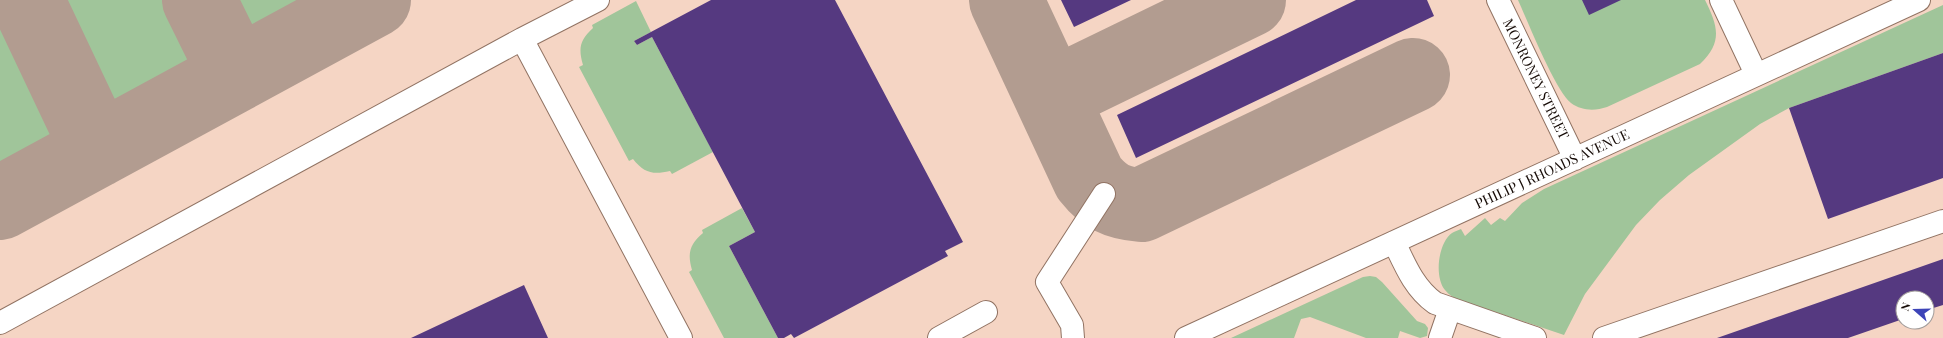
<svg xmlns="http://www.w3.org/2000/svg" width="1943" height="338" font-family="'Playfair Display',serif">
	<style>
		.built { fill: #f5d5c4; fill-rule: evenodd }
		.green { fill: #a0c59a }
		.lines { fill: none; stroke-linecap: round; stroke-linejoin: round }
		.taxiway { stroke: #b29c90; stroke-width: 74 }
		.building { fill: #553980 }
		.minor-casing { stroke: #917363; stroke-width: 24 }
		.minor { stroke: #fff; stroke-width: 22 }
		.labels { text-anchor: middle; stroke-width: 4; stroke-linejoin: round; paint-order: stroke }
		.street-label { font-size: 14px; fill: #160b06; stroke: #fff }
	</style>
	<rect width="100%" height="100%" fill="#fee3d5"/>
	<path class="built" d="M 0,0 L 1943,0 L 1943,338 L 0,338 ZM 1903,298 L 1927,298 L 1927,322 L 1903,322 Z"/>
	<path class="green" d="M 59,0 L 177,0 C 191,29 207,55 172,77 L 174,80 L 135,102 L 132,99 C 121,104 109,104 98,96 C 86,86 63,28 55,11 L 56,4 Z
		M 219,0 L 321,0 L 268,29 L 266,26 C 240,30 231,24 219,0 Z
		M 1518,0 L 1705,0 C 1718,26 1723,42 1700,64 L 1607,107 C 1595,111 1582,111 1571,103 C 1555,90 1528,22 1518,0 Z
		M 636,1 L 651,32 L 634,41 L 637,45 L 652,37 L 713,152 L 672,174 L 670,171 C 653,175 644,173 633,159 L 629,161 L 579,67 L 583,65 C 578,48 580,40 593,28 L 592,25 Z
		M 1943,5 L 1943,53 L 1789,108 L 1760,124 L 1689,175 L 1660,200 L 1636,225 L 1585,294 L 1564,335 L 1460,300 C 1454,298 1449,295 1445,290 C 1434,277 1438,243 1452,233 C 1455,231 1459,230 1461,229 L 1465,236 L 1485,218 L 1491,225 L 1500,218 L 1505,221 L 1522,203 L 1544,189 Z
		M 13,23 L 19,26 L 58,106 C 61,126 55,139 38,150 L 40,153 L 4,173 L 0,171 L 0,27 Z
		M 742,208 L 755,232 L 729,246 L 778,338 L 724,338 L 689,272 L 692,270 C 687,253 690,244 703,233 L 702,230 Z
		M 1370,276 L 1376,277 L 1382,282 L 1417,321 L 1425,324 L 1428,328 L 1427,336 L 1420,338 L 1400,331 L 1398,338 L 1366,338 L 1310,317 L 1301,319 L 1294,338 L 1231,338 L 1363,277 Z"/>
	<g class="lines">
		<path class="taxiway" d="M 27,0 L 98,150
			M 199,0 L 236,75
			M 1006,0 L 1089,178 C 1104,197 1117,203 1141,205 L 1413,75
			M 1051,96 L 1249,0
			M 0,203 L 374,0"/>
	</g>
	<path class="building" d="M 711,0 L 835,0 L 963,242 L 945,251 L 948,256 L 794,338 L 791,334 L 784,338 L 778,338 L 729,246 L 755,232 L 652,37 L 637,45 L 634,41 Z
		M 1061,0 L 1131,0 L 1074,27 Z
		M 1356,0 L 1427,0 L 1434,16 L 1136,158 L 1117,115 Z
		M 1582,0 L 1621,0 L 1589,15 Z
		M 1943,53 L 1943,178 L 1828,219 L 1789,108 Z
		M 1943,259 L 1943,305 L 1927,310 L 1927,298 L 1903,298 L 1903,319 L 1848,338 L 1717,338 Z
		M 524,285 L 548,338 L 411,338 Z"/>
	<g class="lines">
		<defs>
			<path id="minor" d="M 1498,0 L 1575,159
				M 1721,0 L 1756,74
				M 522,39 L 681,338
				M 1394,242 C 1405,265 1414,288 1435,303 L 1535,338
				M 0,323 L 522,39 L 598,0
				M 939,338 L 986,312
				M 1073,338 L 1072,325 L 1047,282 L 1104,194
				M 1186,338 L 1919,0
				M 1440,338 L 1450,309
				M 1604,338 L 1943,221"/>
		</defs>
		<use href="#minor" class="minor-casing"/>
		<use href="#minor" class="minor"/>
	</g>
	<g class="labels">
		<g class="street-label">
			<text transform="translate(1536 79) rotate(64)" y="5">MONRONEY STREET</text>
			<text transform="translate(1552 169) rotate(-25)" y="5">PHILIP J RHOADS AVENUE</text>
		</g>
	</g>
	<g transform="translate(1915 310) rotate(290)"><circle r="19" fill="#ffffff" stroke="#a29d9b"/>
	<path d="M0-3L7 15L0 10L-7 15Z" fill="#3d44b8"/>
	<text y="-6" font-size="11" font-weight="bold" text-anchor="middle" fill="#160b06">N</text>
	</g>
</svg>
